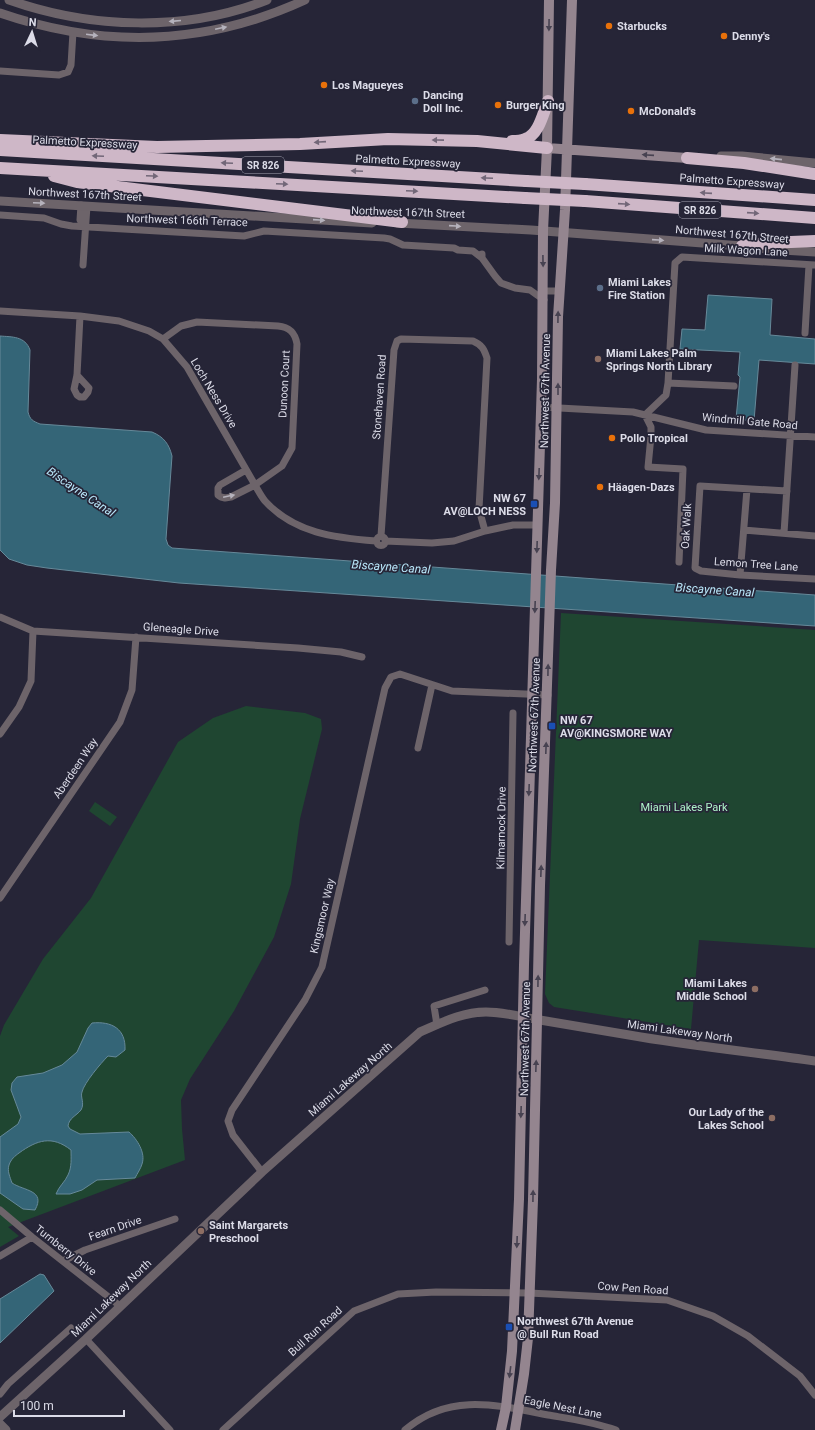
<svg xmlns="http://www.w3.org/2000/svg" width="815" height="1430" font-family="Roboto,sans-serif">
	<style>
		.green { fill: #1f4631 }
		.water { fill: #346577; stroke: #668999 }
		.lines { fill: none; stroke-linecap: round; stroke-linejoin: round }
		.minor { stroke: #6d646a; stroke-width: 7 }
		.tertiary { stroke: #6d646a; stroke-width: 9 }
		.secondary { stroke: #94858f; stroke-width: 10 }
		.motorway { stroke: #ceb7c7; stroke-width: 12 }
		.motorway-bridge { stroke: #ceb7c7; stroke-width: 12 }
		.oneway { fill: #b5b2bc }
		.oneway2 { fill: #474251 }
		.oneway3 { fill: #726778 }
		.food-dot { fill: #e8710a; stroke: #262537; stroke-width: 1.5 }
		.service-dot { fill: #5c6f8a; stroke: #262537; stroke-width: 1.5 }
		.education-dot { fill: #8d6e63; stroke: #262537; stroke-width: 1.5 }
		.transit-dot { fill: #1a4fb4; stroke: #262537; stroke-width: 1.5 }
		.labels { text-anchor: middle; stroke-width: 3.5; stroke-linejoin: round; paint-order: stroke }
		.shield { fill: #262537; stroke: #a5a5b3; stroke-width: 1 }
		.shield-label { font-size: 10px; font-weight: bold; fill: #dcdce8 }
		.poi-label { font-size: 11px; font-weight: bold; fill: #dcdce8; stroke: #262537; text-anchor: start }
		.street-label { font-size: 11px; fill: #dcdce8; stroke: #262537 }
		.park-label { font-size: 11px; fill: #aff4ca; stroke: #262537 }
		.water-label { font-size: 12px; font-style: italic; fill: #b9e7fa; stroke: #262537 }
	</style>
	<rect width="100%" height="100%" fill="#262537"/>
	<path class="green" d="M 561,613 L 815,630 L 815,948 L 699,940 L 691,1029 L 554,1007 L 549,1003 L 545,994 Z
		M 246,706 L 305,713 L 321,719 L 322,729 L 300,819 L 291,884 L 274,937 L 234,1011 L 190,1079 L 181,1100 L 182,1129 L 185,1160 L 8,1227 L 19,1236 L 0,1247 L 0,1036 L 4,1025 L 43,959 L 91,898 L 178,742 L 213,718 Z
		M 95,802 L 117,817 L 110,826 L 89,811 Z"/>
	<path class="water" d="M 708,295 L 772,299 L 770,335 L 815,339 L 815,364 L 759,360 L 754,421 L 736,419 L 740,377 L 738,375 L 740,352 L 680,349 L 682,329 L 705,330 Z
		M 0,336 C 12,337 25,336 30,350 L 28,412 C 30,420 33,421 40,424 L 152,432 C 164,437 169,444 172,456 L 166,539 L 168,545 L 172,548 L 815,595 L 815,626 L 179,583 L 47,568 L 27,565 L 9,559 L 0,550 Z
		M 92,1023 C 112,1021 126,1029 125,1050 L 116,1057 L 108,1056 C 101,1063 84,1083 82,1092 C 80,1097 85,1103 81,1110 C 76,1116 69,1118 68,1126 L 70,1129 L 80,1134 L 129,1132 C 137,1139 146,1153 142,1164 C 141,1168 137,1174 135,1178 L 97,1180 L 82,1190 L 70,1194 L 56,1194 C 59,1186 65,1182 68,1175 C 72,1167 71,1158 71,1150 C 52,1135 37,1140 19,1153 C 15,1156 11,1159 9,1165 C 7,1171 10,1177 12,1183 C 24,1191 46,1190 35,1210 L 23,1209 L 0,1193 L 0,1137 L 18,1124 L 21,1117 L 11,1090 L 12,1083 L 17,1077 L 43,1073 L 62,1065 L 77,1052 L 88,1028 Z
		M 40,1274 L 44,1275 L 54,1291 L 0,1343 L 0,1299 Z"/>
	<g class="lines">
		<path class="minor" d="M 0,71 L 59,75 L 68,72 L 71,65 L 73,32
			M 81,205 L 80,220 L 85,227
			M 0,215 L 44,218 L 61,224 L 72,226 L 244,236 L 264,231 L 384,238 L 390,239 L 403,245 L 454,248 L 458,250 L 473,251 L 482,258
			M 482,254 L 482,258 L 495,276 L 501,283 L 515,288 L 530,290 L 544,300
			M 83,265 L 87,206
			M 544,291 L 559,291
			M 0,311 L 80,316 L 119,321 L 149,331 L 163,339 L 187,367 L 255,485 C 258,490 261,496 265,501 C 294,533 335,538 376,541
			M 805,333 L 809,265
			M 163,339 L 181,326 L 197,322 L 278,326 C 289,327 295,332 297,344 L 292,448 L 282,466 L 255,485 L 231,497 L 225,498 L 221,497 L 218,495 L 218,488 L 220,485 L 246,470
			M 77,375 L 89,388 L 88,392 L 84,397 L 80,397 L 77,395 L 74,389 L 77,375 L 80,316
			M 668,383 L 734,386
			M 541,407 L 633,412 L 706,430 L 815,437
			M 787,491 L 700,486 L 695,568 L 701,571 L 740,575 L 815,579
			M 744,530 L 815,536
			M 784,533 L 795,365
			M 381,536 L 394,350 L 397,341 L 401,339 L 473,341 C 482,345 484,349 487,358 L 479,509 L 485,531
			M376.5 541a4.5 4.5 0 1 1 9 0a4.5 4.5 0 1 1-9 0Z
			M 385,541 L 432,543 L 454,541 L 485,531 L 513,525 L 538,525
			M 679,562 L 683,469 L 648,467 L 651,436 L 651,427 L 645,415 L 666,395 L 668,383 L 675,263 L 682,257 L 815,265
			M 740,575 L 747,489
			M 0,617 L 33,631 L 298,648 L 341,652 L 362,657
			M 0,734 L 19,707 L 31,681 L 33,631
			M 418,748 L 432,685
			M 0,898 L 120,722 L 132,690 L 136,637
			M 509,942 L 513,713
			M 437,1025 L 434,1006 L 485,990
			M 262,1172 L 233,1135 L 228,1121 L 232,1110 L 305,1000 L 322,967 L 385,688 L 391,677 L 400,674 L 452,691 L 548,695
			M 0,1210 L 32,1237 L 120,1306
			M 0,1256 L 32,1237
			M 63,1261 L 85,1250 L 175,1219
			M 86,1339 L 170,1430
			M 0,1394 L 8,1384 L 71,1328
			M 223,1430 L 354,1311 L 398,1294 L 436,1292 L 529,1293 L 667,1300 L 713,1316 L 748,1336 L 800,1376 L 815,1395
			M 405,1430 C 449,1392 497,1405 548,1415 C 571,1419 594,1422 616,1430"/>
		<path class="tertiary" d="M 9,0 C 91,29 186,32 267,0
			M 0,13 C 104,49 205,46 305,0
			M 721,156 L 742,156 L 815,163
			M 0,201 L 372,223
			M 397,223 L 531,230 L 742,246 L 766,249 L 815,252
			M 0,1417 L 86,1339 L 262,1172 L 420,1032 C 441,1023 462,1012 486,1012 C 504,1012 522,1017 540,1020 C 570,1025 600,1030 629,1035 C 691,1046 753,1052 815,1061
			M 0,1424 L 6,1430"/>
		<path class="secondary" d="M 547,148 L 687,158
			M 501,1430 L 506,1407 L 512,1351 L 519,1199 L 524,965 L 542,379 L 543,231 L 547,148 L 549,0
			M 515,1430 L 524,1374 L 528,1338 L 533,1200 L 540,886 L 551,570 L 555,503 L 558,317 L 565,210 L 572,0"/>
		<path class="motorway" d="M 0,140 L 157,147 L 300,144 L 388,139 L 477,141 L 547,148
			M 512,141 C 516,141 521,141 525,139 C 539,135 543,113 548,101
			M 0,150 L 526,181
			M 687,158 L 744,163 L 815,174
			M 0,168 L 525,198
			M 54,176 L 77,182 L 402,222
			M 585,184 L 815,200
			M 585,201 L 815,218
			M 742,246 L 767,243 L 815,241"/>
		<path class="motorway-bridge" d="M 526,181 L 585,184
			M 525,198 L 585,201"/>
	</g>
	<defs><path id="oneway-solid" d="M-6-.8H1V-3.2L6.5 0L1 3.2V.8H-6Z"/></defs>
	<g class="oneway">
		<use href="#oneway-solid" transform="translate(175 21) rotate(175)"/>
		<use href="#oneway-solid" transform="translate(221 28) rotate(-12)"/>
		<use href="#oneway-solid" transform="translate(92 35) rotate(7)"/>
		<use href="#oneway-solid" transform="translate(776 159) rotate(-174)"/>
		<use href="#oneway-solid" transform="translate(39 203) rotate(3)"/>
		<use href="#oneway-solid" transform="translate(319 220) rotate(4)"/>
		<use href="#oneway-solid" transform="translate(455 226) rotate(4)"/>
		<use href="#oneway-solid" transform="translate(658 240) rotate(4)"/>
		<use href="#oneway-solid" transform="translate(229 496) rotate(-12)"/>
	</g>
	<g class="oneway2">
		<use href="#oneway-solid" transform="translate(549 25) rotate(91)"/>
		<use href="#oneway-solid" transform="translate(648 155) rotate(-176)"/>
		<use href="#oneway-solid" transform="translate(543 261) rotate(89)"/>
		<use href="#oneway-solid" transform="translate(558 317) rotate(-89)"/>
		<use href="#oneway-solid" transform="translate(558 389) rotate(-90)"/>
		<use href="#oneway-solid" transform="translate(539 474) rotate(92)"/>
		<use href="#oneway-solid" transform="translate(537 547) rotate(92)"/>
		<use href="#oneway-solid" transform="translate(535 607) rotate(92)"/>
		<use href="#oneway-solid" transform="translate(548 670) rotate(-89)"/>
		<use href="#oneway-solid" transform="translate(546 748) rotate(-88)"/>
		<use href="#oneway-solid" transform="translate(529 790) rotate(92)"/>
		<use href="#oneway-solid" transform="translate(541 871) rotate(-88)"/>
		<use href="#oneway-solid" transform="translate(525 920) rotate(92)"/>
		<use href="#oneway-solid" transform="translate(538 981) rotate(-89)"/>
		<use href="#oneway-solid" transform="translate(536 1066) rotate(-88)"/>
		<use href="#oneway-solid" transform="translate(521 1112) rotate(92)"/>
		<use href="#oneway-solid" transform="translate(533 1196) rotate(-89)"/>
		<use href="#oneway-solid" transform="translate(517 1242) rotate(92)"/>
		<use href="#oneway-solid" transform="translate(510 1372) rotate(97)"/>
	</g>
	<g class="oneway3">
		<use href="#oneway-solid" transform="translate(438 140) rotate(-179)"/>
		<use href="#oneway-solid" transform="translate(320 142) rotate(176)"/>
		<use href="#oneway-solid" transform="translate(98 156) rotate(-177)"/>
		<use href="#oneway-solid" transform="translate(227 163) rotate(-177)"/>
		<use href="#oneway-solid" transform="translate(357 171) rotate(-177)"/>
		<use href="#oneway-solid" transform="translate(152 176) rotate(3)"/>
		<use href="#oneway-solid" transform="translate(487 178) rotate(-177)"/>
		<use href="#oneway-solid" transform="translate(282 184) rotate(3)"/>
		<use href="#oneway-solid" transform="translate(412 191) rotate(3)"/>
		<use href="#oneway-solid" transform="translate(706 193) rotate(-176)"/>
		<use href="#oneway-solid" transform="translate(624 204) rotate(4)"/>
		<use href="#oneway-solid" transform="translate(753 213) rotate(4)"/>
	</g>
	<g class="food-dot">
		<circle cx="609" cy="26" r="4"/>
		<circle cx="724" cy="36" r="4"/>
		<circle cx="324" cy="85" r="4"/>
		<circle cx="498" cy="105" r="4"/>
		<circle cx="631" cy="111" r="4"/>
		<circle cx="612" cy="438" r="4"/>
		<circle cx="600" cy="487" r="4"/>
	</g>
	<g class="service-dot">
		<circle cx="415" cy="101" r="4"/>
		<circle cx="600" cy="288" r="4"/>
	</g>
	<g class="education-dot">
		<circle cx="598" cy="359" r="4"/>
		<circle cx="755" cy="989" r="4"/>
		<circle cx="772" cy="1118" r="4"/>
		<circle cx="201" cy="1231" r="4"/>
	</g>
	<g class="transit-dot">
		<rect x="530" y="500" width="8" height="8" rx="2"/>
		<rect x="548" y="722" width="8" height="8" rx="2"/>
		<rect x="505" y="1323" width="8" height="8" rx="2"/>
	</g>
	<g class="labels">
		<g class="shield">
			<rect x="242" y="157" width="42" height="16" rx="3"/>
			<rect x="679" y="202" width="42" height="16" rx="3"/>
		</g>
		<g class="shield-label">
			<text x="263" y="169">SR 826</text>
			<text x="700" y="214">SR 826</text>
		</g>
		<g class="poi-label">
			<text x="617" y="30">Starbucks</text>
			<text x="732" y="40">Denny's</text>
			<text x="332" y="89">Los Magueyes</text>
			<text x="423" y="99">Dancing<tspan x="423" dy="13">Doll Inc.</tspan></text>
			<text x="506" y="109">Burger King</text>
			<text x="639" y="115">McDonald's</text>
			<text x="608" y="286">Miami Lakes<tspan x="608" dy="13">Fire Station</tspan></text>
			<text x="606" y="357">Miami Lakes Palm<tspan x="606" dy="13">Springs North Library</tspan></text>
			<text x="620" y="442">Pollo Tropical</text>
			<text x="608" y="491">Häagen-Dazs</text>
			<text x="526" y="502" text-anchor="end">NW 67<tspan x="526" dy="13">AV@LOCH NESS</tspan></text>
			<text x="560" y="724">NW 67<tspan x="560" dy="13">AV@KINGSMORE WAY</tspan></text>
			<text x="747" y="987" text-anchor="end">Miami Lakes<tspan x="747" dy="13">Middle School</tspan></text>
			<text x="764" y="1116" text-anchor="end">Our Lady of the<tspan x="764" dy="13">Lakes School</tspan></text>
			<text x="209" y="1229">Saint Margarets<tspan x="209" dy="13">Preschool</tspan></text>
			<text x="517" y="1325">Northwest 67th Avenue<tspan x="517" dy="13">@ Bull Run Road</tspan></text>
		</g>
		<g class="street-label">
			<text transform="translate(85 142) rotate(3)" y="4">Palmetto Expressway</text>
			<text transform="translate(408 161) rotate(3)" y="4">Palmetto Expressway</text>
			<text transform="translate(732 181) rotate(4)" y="4">Palmetto Expressway</text>
			<text transform="translate(85 194) rotate(3)" y="4">Northwest 167th Street</text>
			<text transform="translate(408 212) rotate(2)" y="4">Northwest 167th Street</text>
			<text transform="translate(187 220) rotate(2)" y="4">Northwest 166th Terrace</text>
			<text transform="translate(732 234) rotate(5)" y="4">Northwest 167th Street</text>
			<text transform="translate(746 250) rotate(3)" y="4">Milk Wagon Lane</text>
			<text transform="translate(284 384) rotate(-87)" y="4">Dunoon Court</text>
			<text transform="translate(545 391) rotate(-89)" y="4">Northwest 67th Avenue</text>
			<text transform="translate(214 393) rotate(59)" y="4">Loch Ness Drive</text>
			<text transform="translate(379 397) rotate(-86)" y="4">Stonehaven Road</text>
			<text transform="translate(750 421) rotate(5)" y="4">Windmill Gate Road</text>
			<text transform="translate(686 526) rotate(-87)" y="4">Oak Walk</text>
			<text transform="translate(756 564) rotate(4)" y="4">Lemon Tree Lane</text>
			<text transform="translate(181 629) rotate(4)" y="4">Gleneagle Drive</text>
			<text transform="translate(534 715) rotate(-88)" y="4">Northwest 67th Avenue</text>
			<text transform="translate(75 768) rotate(-56)" y="4">Aberdeen Way</text>
			<text transform="translate(501 828) rotate(-89)" y="4">Kilmarnock Drive</text>
			<text transform="translate(322 916) rotate(-77)" y="4">Kingsmoor Way</text>
			<text transform="translate(680 1031) rotate(8)" y="4">Miami Lakeway North</text>
			<text transform="translate(525 1039) rotate(-89)" y="4">Northwest 67th Avenue</text>
			<text transform="translate(350 1079) rotate(-41)" y="4">Miami Lakeway North</text>
			<text transform="translate(115 1228) rotate(-19)" y="4">Fearn Drive</text>
			<text transform="translate(66 1250) rotate(38)" y="4">Turnberry Drive</text>
			<text transform="translate(633 1288) rotate(4)" y="4">Cow Pen Road</text>
			<text transform="translate(111 1298) rotate(-44)" y="4">Miami Lakeway North</text>
			<text transform="translate(315 1331) rotate(-42)" y="4">Bull Run Road</text>
			<text transform="translate(563 1407) rotate(11)" y="4">Eagle Nest Lane</text>
		</g>
		<g class="park-label">
			<text x="684" y="811">Miami Lakes Park</text>
		</g>
		<g class="water-label">
			<text transform="translate(81 492) rotate(34)" y="4">Biscayne Canal</text>
			<text transform="translate(391 567) rotate(4)" y="4">Biscayne Canal</text>
			<text transform="translate(715 590) rotate(4)" y="4">Biscayne Canal</text>
		</g>
	</g>
	<g transform="translate(32 32) rotate(4)" stroke="#262537" stroke-width="3" paint-order="stroke">
	<path d="M0-3L7 15L0 10L-7 15Z" fill="#dcdce8"/>
	<text y="-6" font-size="11" font-weight="bold" text-anchor="middle" fill="#dcdce8">N</text>
	</g>
	<path d="M14 1410v6h110v-6" fill="none" stroke="#dcdce8" stroke-width="2"/>
	<text x="20" y="1410" font-size="12" fill="#dcdce8" stroke="#262537" stroke-width="3" paint-order="stroke">100 m</text>
</svg>
